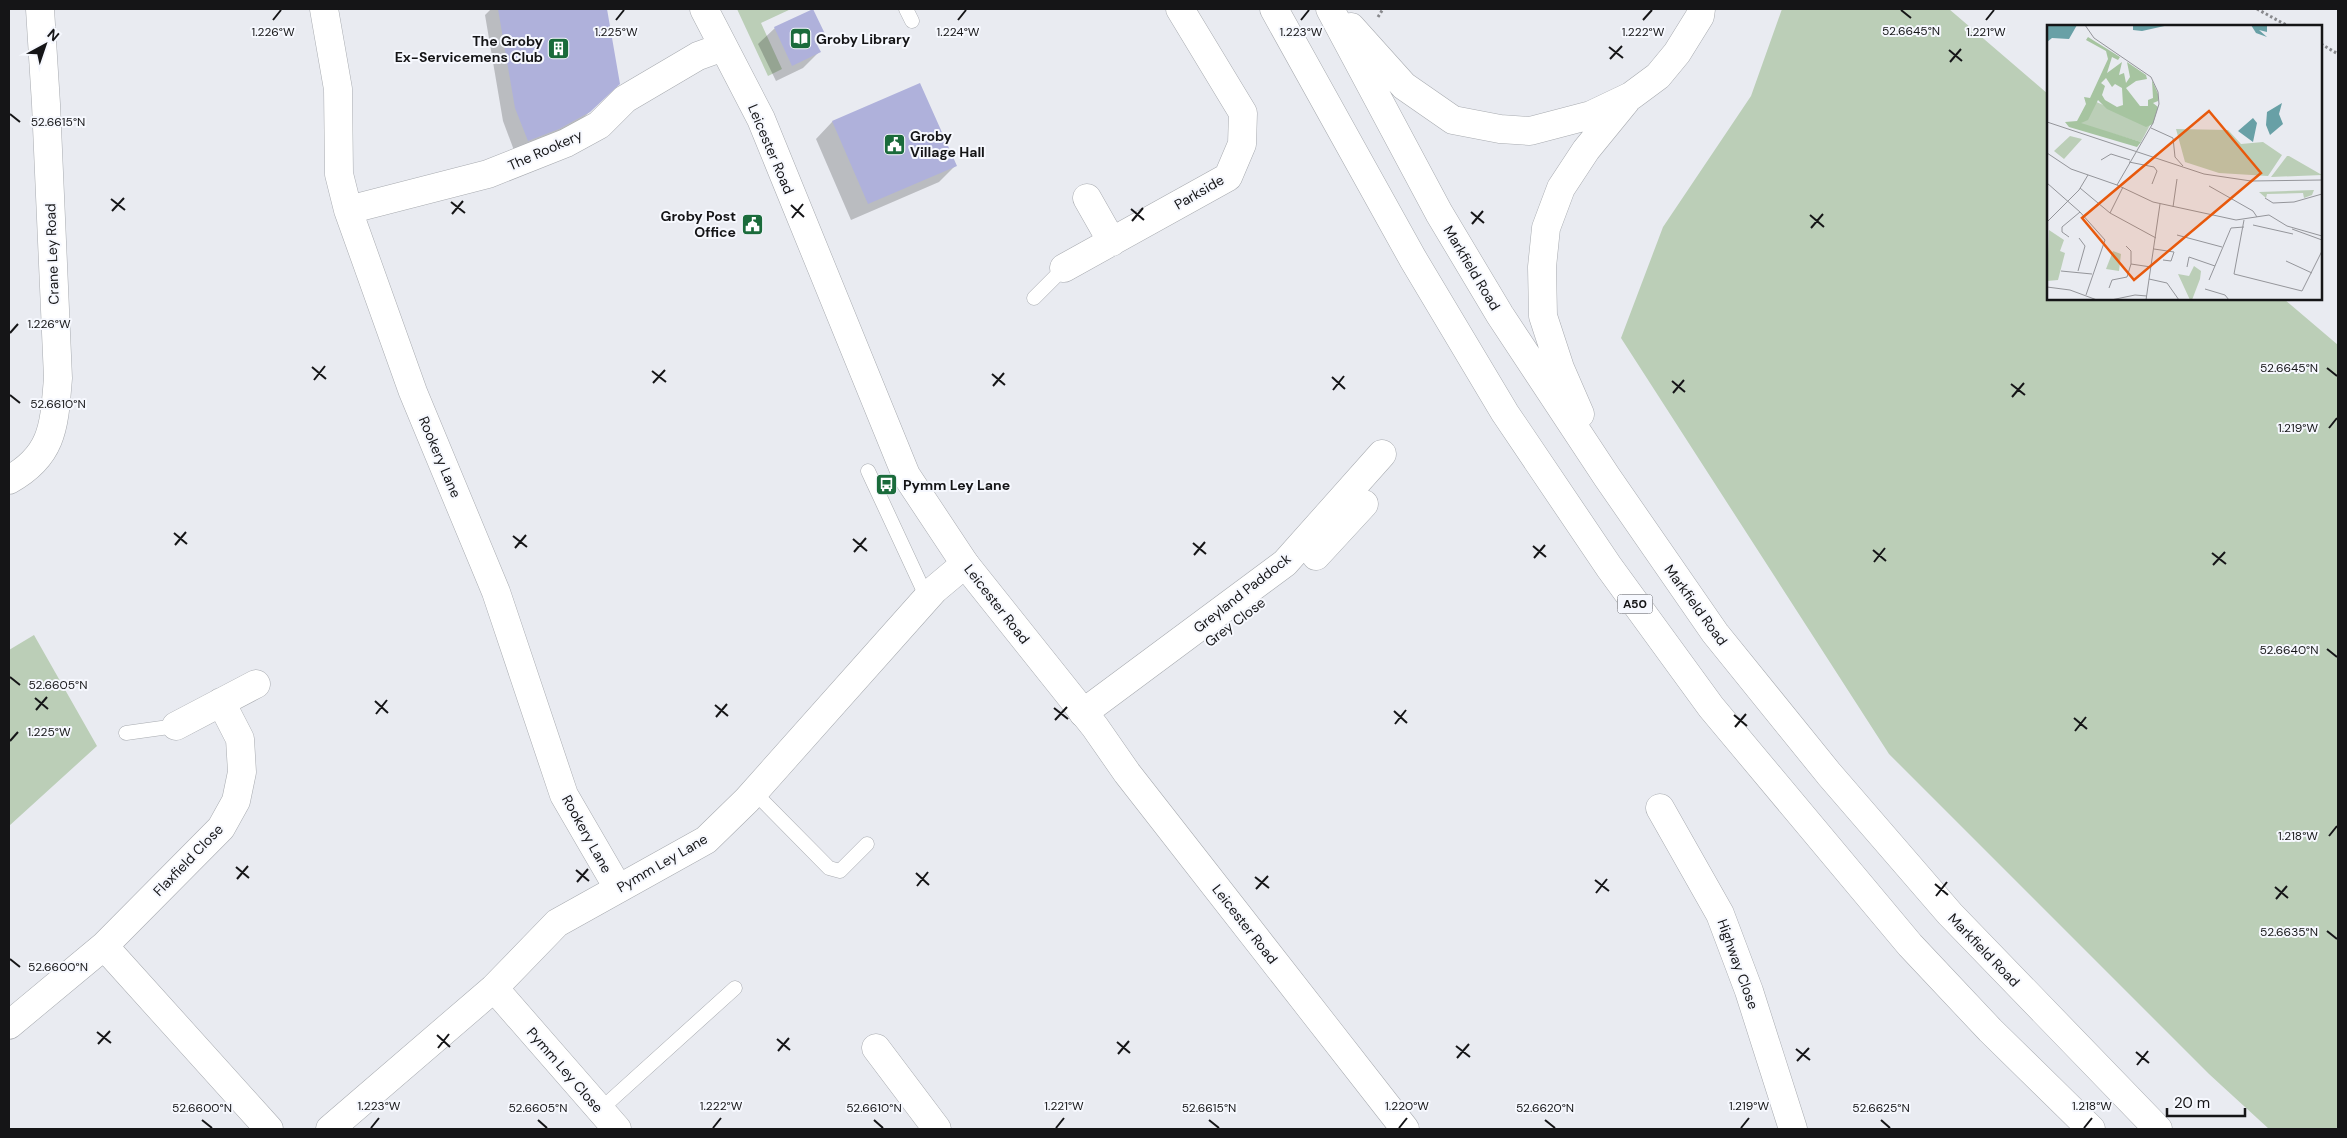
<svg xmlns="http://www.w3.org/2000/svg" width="2347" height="1138" font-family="'DM Sans',sans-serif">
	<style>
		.green { fill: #bbceb7 }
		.shadow { fill: #0003 }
		.building { fill: #afb1db }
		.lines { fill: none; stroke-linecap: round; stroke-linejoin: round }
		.service-casing { stroke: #a8abb0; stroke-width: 15 }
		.minor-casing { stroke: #a8abb0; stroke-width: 29 }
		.tertiary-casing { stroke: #a8abb0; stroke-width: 29 }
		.trunk-casing { stroke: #a8abb0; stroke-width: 29 }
		.path { stroke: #88898d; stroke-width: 3; stroke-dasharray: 2.5 2.5; stroke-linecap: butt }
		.service { stroke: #fff; stroke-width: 14 }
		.minor { stroke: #fff; stroke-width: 28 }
		.tertiary { stroke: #fff; stroke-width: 28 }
		.trunk { stroke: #fff; stroke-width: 28 }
		.ticks { fill: none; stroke: #151517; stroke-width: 2 }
		.labels { text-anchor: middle; stroke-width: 4; stroke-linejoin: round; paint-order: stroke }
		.shield { fill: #f6f8fe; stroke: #58595c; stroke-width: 1 }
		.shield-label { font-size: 12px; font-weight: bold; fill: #151517 }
		.poi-label { font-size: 14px; font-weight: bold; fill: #151517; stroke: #f6f8fe; text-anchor: start }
		.street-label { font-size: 14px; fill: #151517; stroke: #f6f8fe }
		.inset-road { fill: none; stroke: #94959a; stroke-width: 1 }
		.view { fill: #e8590c; fill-opacity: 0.15; stroke: #e8590c; stroke-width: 2.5 }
		.inset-edge { fill: none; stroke: #151517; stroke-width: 2.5 }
		.ticks-label { font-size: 12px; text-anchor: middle; fill: #151517; stroke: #f6f8fe; stroke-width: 4; stroke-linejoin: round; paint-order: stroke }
	</style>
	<rect width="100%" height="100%" fill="#e9ebf1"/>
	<path class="green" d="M 737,9 L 791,9 L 761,23 L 782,69 L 768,76 Z
		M 1782,9 L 1949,9 L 2048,94 L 2048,299 L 2284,299 L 2338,345 L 2338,1129 L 2269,1129 L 2209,1074 L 1889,754 L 1621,338 L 1663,227 L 1751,96 Z
		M 34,635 L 97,746 L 9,826 L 9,650 Z"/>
	<path class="shadow" d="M 491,9 L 606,9 L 619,83 L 576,125 L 515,153 L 503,121 L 485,15 Z
		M 775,28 L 824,36 L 815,44 L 819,52 L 803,68 L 776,81 L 758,44 Z
		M 920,85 L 955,166 L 939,182 L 851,220 L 816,139 L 832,122 Z"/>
	<path class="building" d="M 498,9 L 607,9 L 620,84 L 590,112 L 559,129 L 528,141 L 515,108 Z
		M 813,9 L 826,36 L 815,41 L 821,52 L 792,66 L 774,27 Z
		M 920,83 L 957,166 L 868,204 L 832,121 Z"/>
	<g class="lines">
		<defs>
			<path id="service" d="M 906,9 L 912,21
				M 1034,298 L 1064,268
				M 868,471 L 927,598
				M 126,733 L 176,726
				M 754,792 L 829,868 L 840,871 L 867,844
				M 600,1110 L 735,988"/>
			<path id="minor" d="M 324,9 L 338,89 L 339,174 L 348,210 L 413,392 L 496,592 L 564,795 L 618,888
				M 1087,198 L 1112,242
				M 348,210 L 488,174 L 566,143 L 599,125 L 625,99 L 698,56 L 723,47
				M 1064,268 L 1228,177 L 1242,144 L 1243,113 L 1180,9
				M 9,480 C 54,455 54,425 58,378 L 46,104 L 40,9
				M 1316,556 L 1364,504
				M 1083,713 L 1285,563 L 1382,454
				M 176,726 L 256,684
				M 1660,808 L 1720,914 L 1749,991 L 1793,1129
				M 104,946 L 221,828 L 236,801 L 242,772 L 240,739 L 221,702
				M 494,988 L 617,1129
				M 9,1025 L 104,946 L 269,1129
				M 876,1048 L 937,1129
				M 330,1129 L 494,988 L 557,923 L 706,840 L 747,800 L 934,590 L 965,564"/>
			<path id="tertiary" d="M 704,9 L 761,119 L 906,475 L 965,564 L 1095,727 L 1127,773 L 1405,1129"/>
			<path id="trunk" d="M 1274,9 L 1413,259 L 1505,413 L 1609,567 L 1711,707 L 1910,945 L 1990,1030 L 2091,1129
				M 1330,9 L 1439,213 L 1500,315 L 1607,477 L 1715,633 L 1829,774 L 1950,914 L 2158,1129
				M 1351,27 L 1404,86 L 1453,120 L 1500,129 L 1530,131 L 1591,115 L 1631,96 L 1658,76 L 1677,53 L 1700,16 L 1701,9
				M 1580,414 L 1560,368 L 1543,316 L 1542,267 L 1546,228 L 1561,188 L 1586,150 L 1626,101"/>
		</defs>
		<use href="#service" class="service-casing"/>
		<use href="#minor" class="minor-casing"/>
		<use href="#tertiary" class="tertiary-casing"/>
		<use href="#trunk" class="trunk-casing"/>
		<path class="path" d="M 2257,9 L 2288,26
			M 1378,17 L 1383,9
			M 2321,44 L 2338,54"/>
		<use href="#service" class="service"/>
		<use href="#minor" class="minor"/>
		<use href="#tertiary" class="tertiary"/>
		<use href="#trunk" class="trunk"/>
	</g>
	<path class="ticks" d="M 1901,10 L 1911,18M 273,20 L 281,10M 616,20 L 624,10M 958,20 L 966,10M 1301,20 L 1309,10M 1643,20 L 1652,10M 1986,20 L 1994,10M 1609,47 L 1623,58M 1949,50 L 1962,61M 1610,59 L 1622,46M 1950,62 L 1961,49M 10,114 L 20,122M 111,199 L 125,210M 451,202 L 465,213M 791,205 L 804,217M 1131,209 L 1144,220M 112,211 L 124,198M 1471,212 L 1484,223M 452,214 L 463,201M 1810,215 L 1824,227M 792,218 L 803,204M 1132,221 L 1143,208M 1472,224 L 1483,211M 1811,228 L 1823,214M 10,333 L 18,324M 312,367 L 326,379M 2327,368 L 2337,376M 652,371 L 666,382M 992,374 L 1005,385M 1332,377 L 1345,389M 314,380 L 325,366M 1672,381 L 1685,392M 653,383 L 665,370M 2011,384 L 2025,395M 993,386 L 1004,373M 1333,390 L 1344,376M 1673,393 L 1684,380M 10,395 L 20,403M 2012,397 L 2024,383M 2329,428 L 2337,418M 174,533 L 187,544M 513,536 L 527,547M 853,539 L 867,551M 1193,543 L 1206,554M 175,545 L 186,532M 1533,546 L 1546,557M 515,548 L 526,535M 1873,550 L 1886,561M 854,552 L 866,538M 2212,553 L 2226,564M 1194,555 L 1205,542M 1534,558 L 1545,545M 1874,562 L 1885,548M 2213,565 L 2225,552M 2327,649 L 2337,657M 10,677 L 20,685M 35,698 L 48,709M 375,701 L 388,713M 715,705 L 728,716M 1054,708 L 1068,719M 36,710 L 47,697M 1394,711 L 1407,723M 376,714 L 387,700M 1734,715 L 1747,726M 716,717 L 727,704M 2074,718 L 2087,729M 1055,720 L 1067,707M 1395,724 L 1406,710M 1735,727 L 1746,714M 2075,731 L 2086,717M 10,741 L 18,732M 2329,836 L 2337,826M 236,867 L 249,878M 576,870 L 589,881M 916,873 L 929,885M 1255,877 L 1269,888M 237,879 L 248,866M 1595,880 L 1609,891M 577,882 L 588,869M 1935,884 L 1948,895M 917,886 L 928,872M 2275,887 L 2288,898M 1256,889 L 1268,876M 1596,893 L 1607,879M 1936,896 L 1947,882M 2276,899 L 2287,886M 2327,931 L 2337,939M 10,959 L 20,967M 97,1032 L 111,1043M 437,1035 L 450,1047M 777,1039 L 790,1050M 1117,1042 L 1130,1053M 98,1044 L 110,1031M 1456,1046 L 1470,1057M 438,1048 L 449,1034M 1796,1049 L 1810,1060M 778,1051 L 789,1038M 2136,1052 L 2149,1063M 1118,1054 L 1129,1041M 1457,1058 L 1469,1044M 1797,1061 L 1809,1048M 2137,1065 L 2148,1051M 202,1120 L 212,1128M 538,1120 L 547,1128M 874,1120 L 883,1128M 1209,1120 L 1219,1128M 1545,1120 L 1555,1128M 1881,1120 L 1890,1128M 371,1128 L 379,1118M 713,1128 L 721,1118M 1056,1128 L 1064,1118M 1399,1128 L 1407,1118M 1741,1128 L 1749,1118M 2084,1128 L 2092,1118"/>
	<defs>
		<symbol id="library-square" viewBox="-11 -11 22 22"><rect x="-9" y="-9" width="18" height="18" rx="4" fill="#1a6b3b" stroke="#f6f8fe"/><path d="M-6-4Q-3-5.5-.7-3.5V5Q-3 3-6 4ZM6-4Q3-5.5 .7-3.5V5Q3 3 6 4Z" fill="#fff"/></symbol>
		<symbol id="building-square" viewBox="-11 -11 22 22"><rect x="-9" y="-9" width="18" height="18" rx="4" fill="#1a6b3b" stroke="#f6f8fe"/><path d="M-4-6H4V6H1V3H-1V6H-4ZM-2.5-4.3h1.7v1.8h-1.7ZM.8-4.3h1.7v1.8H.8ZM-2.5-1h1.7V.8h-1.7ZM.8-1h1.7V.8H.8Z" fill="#fff"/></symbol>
		<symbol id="civic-square" viewBox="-11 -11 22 22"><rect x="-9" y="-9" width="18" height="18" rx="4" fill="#1a6b3b" stroke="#f6f8fe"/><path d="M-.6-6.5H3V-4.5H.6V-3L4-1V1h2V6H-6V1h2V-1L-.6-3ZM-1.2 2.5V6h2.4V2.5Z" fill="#fff"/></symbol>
		<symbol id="bus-square" viewBox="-11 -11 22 22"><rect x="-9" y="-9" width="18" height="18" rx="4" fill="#1a6b3b" stroke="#f6f8fe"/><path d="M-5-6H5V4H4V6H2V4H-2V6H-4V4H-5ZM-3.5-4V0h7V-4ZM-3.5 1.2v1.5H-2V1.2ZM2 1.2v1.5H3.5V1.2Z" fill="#fff"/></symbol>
	</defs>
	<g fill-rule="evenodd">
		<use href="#library-square" x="788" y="26" width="25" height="25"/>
		<use href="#building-square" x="546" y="36" width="25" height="25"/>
		<use href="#civic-square" x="882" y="132" width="25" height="25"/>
		<use href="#civic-square" x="740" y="212" width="25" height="25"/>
		<use href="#bus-square" x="874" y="472" width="25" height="25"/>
	</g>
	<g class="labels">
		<rect class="shield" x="1617.5" y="594.5" width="35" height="19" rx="4"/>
		<g class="shield-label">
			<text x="1635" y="608">A50</text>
		</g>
		<g class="poi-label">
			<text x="816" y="44">Groby Library</text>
			<text x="543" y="46" text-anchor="end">The Groby<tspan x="543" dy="16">Ex-Servicemens Club</tspan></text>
			<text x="910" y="141">Groby<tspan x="910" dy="16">Village Hall</tspan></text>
			<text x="736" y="221" text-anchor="end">Groby Post<tspan x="736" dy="16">Office</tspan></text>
			<text x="903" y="490">Pymm Ley Lane</text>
		</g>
		<g class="street-label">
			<text transform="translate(771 149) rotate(67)" y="5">Leicester Road</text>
			<text transform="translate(545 150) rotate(-24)" y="5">The Rookery</text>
			<text transform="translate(1199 192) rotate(-30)" y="5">Parkside</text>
			<text transform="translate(52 254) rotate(-92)" y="5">Crane Ley Road</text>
			<text transform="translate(1472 268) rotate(59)" y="5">Markfield Road</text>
			<text transform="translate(440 457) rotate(67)" y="5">Rookery Lane</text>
			<text transform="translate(1242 593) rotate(-38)" y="5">Greyland Paddock</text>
			<text transform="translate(997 604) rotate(52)" y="5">Leicester Road</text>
			<text transform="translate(1696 605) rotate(54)" y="5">Markfield Road</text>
			<text transform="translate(1235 622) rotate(-37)" y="5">Grey Close</text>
			<text transform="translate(587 834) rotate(61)" y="5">Rookery Lane</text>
			<text transform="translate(188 860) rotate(-46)" y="5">Flaxfield Close</text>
			<text transform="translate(662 863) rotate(-30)" y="5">Pymm Ley Lane</text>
			<text transform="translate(1245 924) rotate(52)" y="5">Leicester Road</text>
			<text transform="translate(1984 950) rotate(46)" y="5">Markfield Road</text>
			<text transform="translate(1738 964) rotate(70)" y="5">Highway Close</text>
			<text transform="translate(565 1070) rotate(49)" y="5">Pymm Ley Close</text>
		</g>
	</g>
	<g transform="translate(2047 25)">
		<rect width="275" height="275" fill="#e9ebf1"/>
		<path d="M 47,76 L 103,100 L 94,117 L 33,99 ZM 129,104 L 181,105 L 194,119 L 216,117 L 235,130 L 221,151 L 172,148 L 138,137 ZM 23,111 L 35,114 L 17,134 L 7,126 ZM 240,131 L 242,131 L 275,150 L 224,152 ZM 267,165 L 265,170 L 257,173 L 256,168 L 220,169 L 219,173 L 212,167 ZM 2,205 L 17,215 L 13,226 L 18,228 L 11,255 L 0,256 ZM 66,226 L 74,229 L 72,246 L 59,244 ZM 147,241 L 154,246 L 153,254 L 145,275 L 143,275 L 131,249 L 142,251 Z" fill="#bbceb7"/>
		<path d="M 41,12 L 73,32 L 71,35 L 65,32 L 60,48 L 75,37 L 72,50 L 77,48 L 79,58 L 83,52 L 80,37 L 99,50 L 100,54 L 89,56 L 79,63 L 93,81 L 101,81 L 101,75 L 106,73 L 105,55 L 111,69 L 111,76 L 106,78 L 111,82 L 106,99 L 99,102 L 60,84 L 51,75 L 41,95 L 34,98 L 94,117 L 90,122 L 22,102 L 18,97 L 30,96 L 39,79 L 37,72 L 43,73 L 61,34 L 59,26 L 39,15 ZM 59,53 L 65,62 L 68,59 L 75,63 L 76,80 L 70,82 L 58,75 L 55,70 L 58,61 L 54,58 Z" fill="#a6c4a0" fill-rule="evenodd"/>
		<path d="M 0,0 L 30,0 L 22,14 L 5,13 L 0,17 ZM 86,0 L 122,0 L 95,6 L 86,5 ZM 204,0 L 220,0 L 220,7 L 212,5 L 220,12 L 209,8 ZM 235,78 L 232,89 L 236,99 L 223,110 L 219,100 L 220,87 ZM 206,93 L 210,98 L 206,117 L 191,106 Z" fill="#68a0a6"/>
		<path class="inset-road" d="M 38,0 L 47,13 L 104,52 L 111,67 L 112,79 L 106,98 L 70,160M 0,97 L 157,149 L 204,156 L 275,155M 104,103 L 126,113 L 128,132 L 136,141M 0,128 L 24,144 L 70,160 L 106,177 L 189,195 L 222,190 L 240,201 L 275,211M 54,135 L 64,129 L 83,135M 82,137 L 107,142 L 110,146 L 105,159M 0,158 L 33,187 L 15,202 L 15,207 L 22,212M 162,161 L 206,186 L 210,192M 33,163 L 63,188 L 109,213M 218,173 L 226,178 L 247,177 L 275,169M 126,182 L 130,154M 33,187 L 58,215 L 39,270M 63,188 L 76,162M 197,195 L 187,249 L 255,266M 0,197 L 32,165 L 41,150M 206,200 L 246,209M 245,204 L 275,215M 130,210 L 175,222M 79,221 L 84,226 L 84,239M 107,224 L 127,227 L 124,236 L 116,235M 239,236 L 265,248M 140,242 L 142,232 L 168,241M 14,246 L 45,249M 31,246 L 38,221 L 32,213M 102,254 L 120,258 L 132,275M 162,255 L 184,203 L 197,202M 0,262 L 23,265 L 50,275M 62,263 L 65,255 L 80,252 L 84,239 L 104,242M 158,264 L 178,270 L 182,275M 255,266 L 275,226M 64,275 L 88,270 L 100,271M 99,275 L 113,179"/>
		<path class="view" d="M 162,86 L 214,148 L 87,255 L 35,193 Z"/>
		<rect width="275" height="275" class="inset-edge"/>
	</g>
	<g class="ticks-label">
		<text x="1911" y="35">52.6645°N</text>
		<text x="273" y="36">1.226°W</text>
		<text x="616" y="36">1.225°W</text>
		<text x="958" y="36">1.224°W</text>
		<text x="1301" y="36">1.223°W</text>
		<text x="1643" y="36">1.222°W</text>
		<text x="1986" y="36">1.221°W</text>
		<text x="58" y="126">52.6615°N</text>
		<text x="49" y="328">1.226°W</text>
		<text x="2289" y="372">52.6645°N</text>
		<text x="58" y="408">52.6610°N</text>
		<text x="2298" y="432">1.219°W</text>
		<text x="2289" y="654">52.6640°N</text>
		<text x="58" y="689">52.6605°N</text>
		<text x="49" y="736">1.225°W</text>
		<text x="2298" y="840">1.218°W</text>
		<text x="2289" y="936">52.6635°N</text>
		<text x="58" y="971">52.6600°N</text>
		<text x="379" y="1110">1.223°W</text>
		<text x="721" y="1110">1.222°W</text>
		<text x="1064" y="1110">1.221°W</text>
		<text x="1407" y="1110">1.220°W</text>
		<text x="1749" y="1110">1.219°W</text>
		<text x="2092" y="1110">1.218°W</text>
		<text x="202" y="1112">52.6600°N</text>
		<text x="538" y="1112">52.6605°N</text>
		<text x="874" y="1112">52.6610°N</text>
		<text x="1209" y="1112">52.6615°N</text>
		<text x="1545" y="1112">52.6620°N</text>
		<text x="1881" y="1112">52.6625°N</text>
	</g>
	<rect width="2347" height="1138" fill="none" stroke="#151517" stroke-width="20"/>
	<g transform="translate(45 45) rotate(40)" stroke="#f6f8fe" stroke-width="4" paint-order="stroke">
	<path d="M0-4L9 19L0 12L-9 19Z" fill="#151517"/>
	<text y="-8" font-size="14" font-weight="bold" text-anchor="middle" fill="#151517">N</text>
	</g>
	<path d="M2167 1108v8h78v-8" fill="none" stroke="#151517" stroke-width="2.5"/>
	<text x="2174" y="1108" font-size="15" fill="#151517" stroke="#f6f8fe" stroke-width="4" paint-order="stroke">20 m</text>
</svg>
